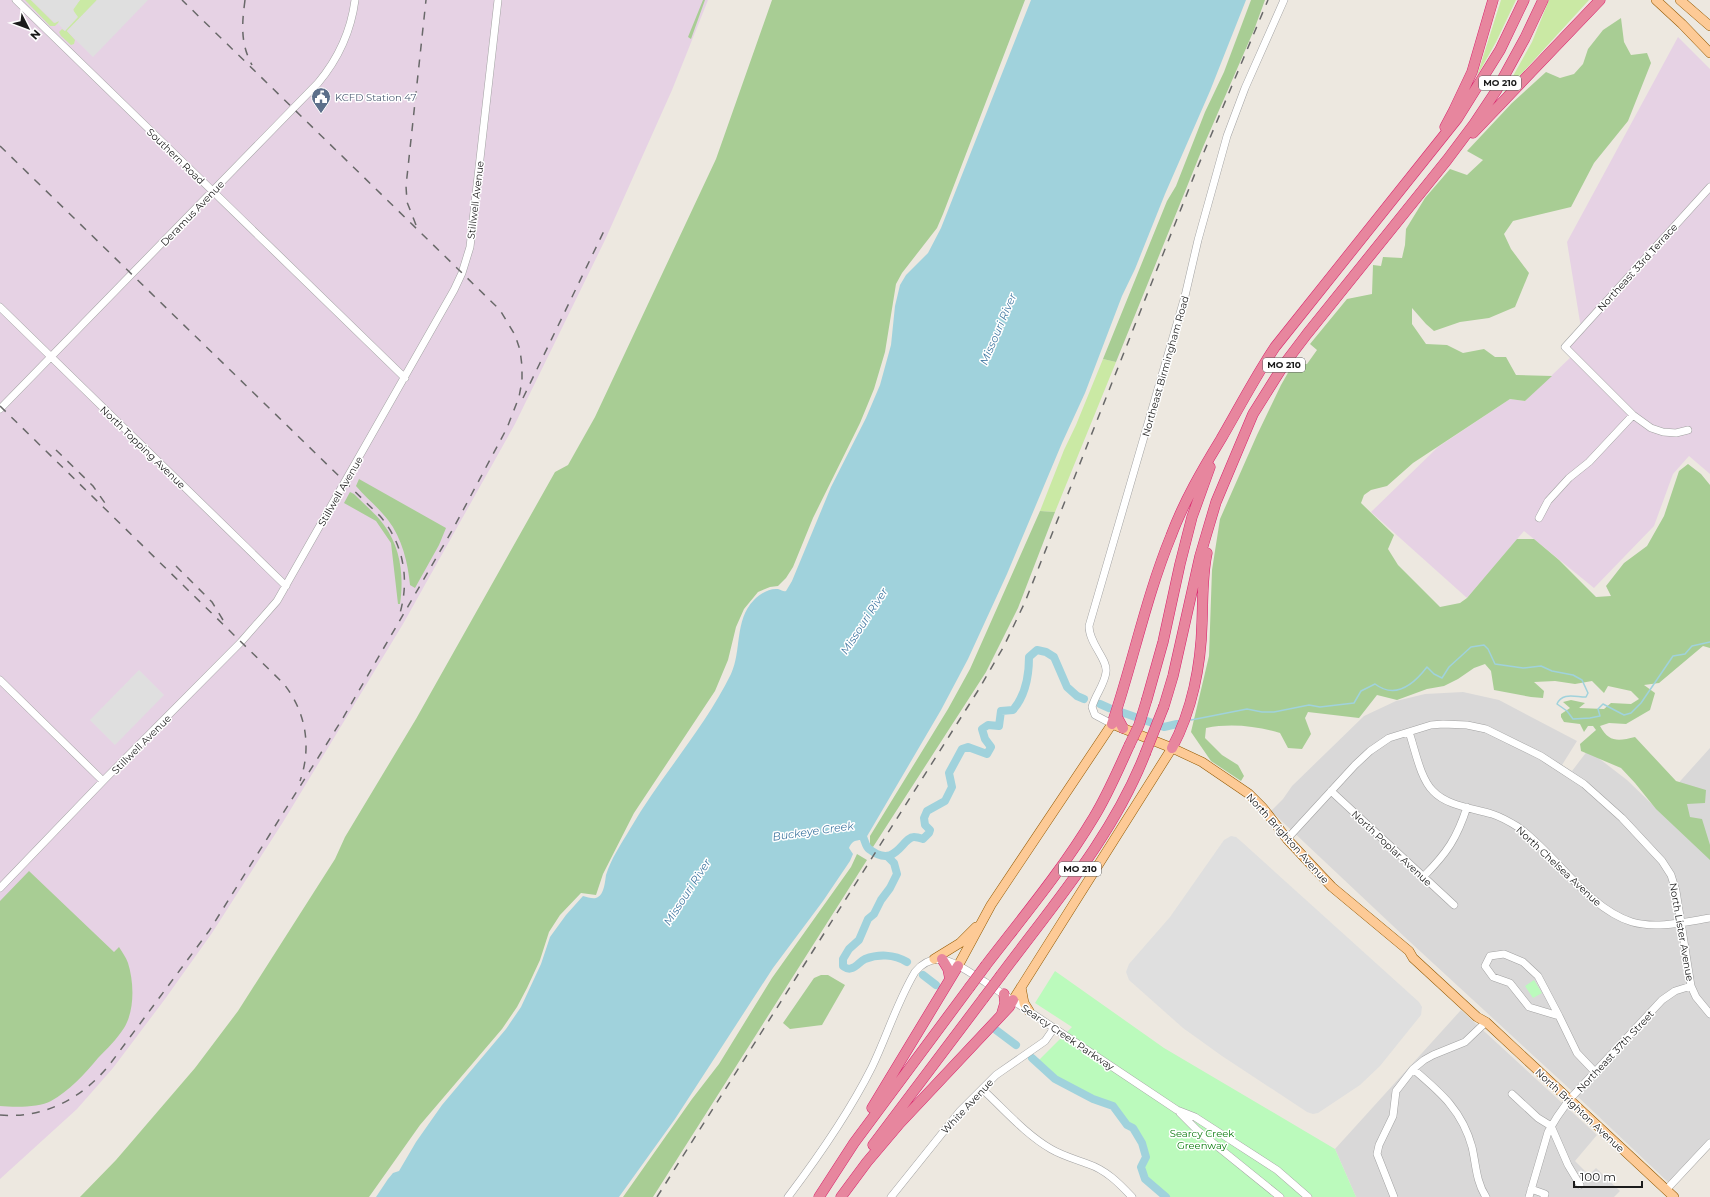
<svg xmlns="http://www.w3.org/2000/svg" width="1710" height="1197" font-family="Montserrat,sans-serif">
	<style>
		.residential { fill: #d9d8d8 }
		.industrial { fill: #e6d2e4 }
		.grass { fill: #cae9a4 }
		.forest { fill: #a8cd94 }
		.park { fill: #bbfabc }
		.parking { fill: #dfdfdf }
		.water { fill: #a0d2dc }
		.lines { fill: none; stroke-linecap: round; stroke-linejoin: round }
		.stream { stroke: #a0d2dc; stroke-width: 1.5 }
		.river { stroke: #a0d2dc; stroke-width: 8 }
		.minor-casing { stroke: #a2a2a2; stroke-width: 8 }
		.major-casing { stroke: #935900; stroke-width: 10 }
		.highway-casing { stroke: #d8216b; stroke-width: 11 }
		.minor { stroke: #fff; stroke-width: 7 }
		.major { stroke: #fdca96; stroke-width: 9 }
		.highway { stroke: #e7869e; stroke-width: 10 }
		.rail { stroke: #696969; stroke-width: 1.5; stroke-dasharray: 8 8; stroke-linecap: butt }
		.highway-bridge-casing { stroke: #d8216b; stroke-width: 11; stroke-linecap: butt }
		.highway-bridge { stroke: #e7869e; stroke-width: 10 }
		.labels { text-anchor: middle; stroke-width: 3; stroke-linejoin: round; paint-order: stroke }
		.shield { fill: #fff; stroke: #5f5f5f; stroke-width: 1 }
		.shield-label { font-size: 9px; font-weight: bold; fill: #1b1b1b }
		.service-label { font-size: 10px; fill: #4e5e75; stroke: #fff; text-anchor: start }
		.street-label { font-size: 10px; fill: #1b1b1b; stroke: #fff }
		.park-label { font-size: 10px; fill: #09790c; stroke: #fff }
		.water-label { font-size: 11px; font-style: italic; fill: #447aa3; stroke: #fff }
	</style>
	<rect width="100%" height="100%" fill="#ede8e0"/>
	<path class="residential" d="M 1463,692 L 1499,700 L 1577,741 L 1562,765 L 1572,771 L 1588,750 L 1627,780 L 1656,808 L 1710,748 L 1710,1139 L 1669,1183 L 1577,1096 L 1658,1009 L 1573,1092 L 1409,941 L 1271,811 L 1283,799 L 1292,786 L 1364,716 L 1396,701 L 1425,694 Z
		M 1461,1010 L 1597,1135 L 1575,1161 L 1589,1175 L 1596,1168 L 1620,1191 L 1614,1197 L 1356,1197 L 1335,1149 Z"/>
	<path class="industrial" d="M 0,0 L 708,0 L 672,90 L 605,240 L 515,424 L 403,624 L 283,822 L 212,933 L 165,999 L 113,1068 L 77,1109 L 0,1179 Z
		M 1678,37 L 1710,69 L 1710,474 L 1689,456 L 1673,474 L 1654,526 L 1594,588 L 1524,531 L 1467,598 L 1371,512 L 1438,447 L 1510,399 L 1525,401 L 1573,355 L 1565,347 L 1581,328 L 1567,242 Z"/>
	<path class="grass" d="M 25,0 L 31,0 L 54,23 L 58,20 L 59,22 L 55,26 L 50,26 Z
		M 80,0 L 97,0 L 67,31 L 75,40 L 74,44 L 71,45 L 61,36 L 59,32 L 62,29 L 65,31 L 74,13 L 73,8 Z
		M 1501,0 L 1516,0 L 1496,42 L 1477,76 Z
		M 1549,0 L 1589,0 L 1503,94 L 1532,42 Z
		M 1103,359 L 1116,362 L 1055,512 L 1040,511 L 1064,450 L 1076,425 Z"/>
	<path class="forest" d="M 703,0 L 705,0 L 691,39 L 688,37 Z
		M 772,0 L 1025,0 L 943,214 L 937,228 L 902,273 L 896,284 L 885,352 L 874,389 L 860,423 L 813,518 L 793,567 L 786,578 L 778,586 L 770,587 L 758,592 L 744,609 L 736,627 L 728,660 L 715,691 L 634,813 L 603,874 L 596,895 L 581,893 L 560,915 L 549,932 L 540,960 L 527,988 L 517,1007 L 502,1029 L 420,1125 L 369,1197 L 80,1197 L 116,1160 L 195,1068 L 238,1011 L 335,859 L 345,837 L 416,719 L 555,472 L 568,465 L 595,417 L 716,159 Z
		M 1251,0 L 1265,0 L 1254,30 L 1203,147 L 1116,362 L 1103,359 L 1167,201 L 1176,186 L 1205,112 L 1224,72 Z
		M 1621,18 L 1624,42 L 1631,55 L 1647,53 L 1651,63 L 1628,121 L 1594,163 L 1571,207 L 1513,221 L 1504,234 L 1511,249 L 1529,273 L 1515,307 L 1489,318 L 1460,322 L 1434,331 L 1426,324 L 1412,308 L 1412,324 L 1426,344 L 1447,345 L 1463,353 L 1484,349 L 1495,357 L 1506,357 L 1516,375 L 1552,376 L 1525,401 L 1510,399 L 1413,463 L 1387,486 L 1371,490 L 1364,495 L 1361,503 L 1394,535 L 1388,549 L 1398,565 L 1440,607 L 1460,603 L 1467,598 L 1517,539 L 1534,539 L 1559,560 L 1596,597 L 1611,596 L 1606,586 L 1624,563 L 1647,546 L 1664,516 L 1679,471 L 1688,464 L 1701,474 L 1710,485 L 1710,648 L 1703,646 L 1659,683 L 1644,685 L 1655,693 L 1650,710 L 1626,724 L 1609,723 L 1600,726 C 1609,743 1619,741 1635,737 L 1676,781 L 1706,790 L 1705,803 L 1687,804 L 1690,817 L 1702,819 L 1710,845 L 1710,860 L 1656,809 L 1635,783 L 1621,768 L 1581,751 L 1580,744 L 1596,730 L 1593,726 L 1588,726 L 1584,732 L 1580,724 L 1564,722 L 1561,717 L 1561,714 L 1570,708 L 1563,702 L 1571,700 L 1585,703 L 1579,708 L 1604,709 L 1611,703 L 1631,704 L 1639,699 L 1631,691 L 1608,686 L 1604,693 L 1592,681 L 1575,684 L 1555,681 L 1534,682 L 1544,691 L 1543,698 L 1531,697 L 1494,690 L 1491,671 L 1485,664 L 1474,668 L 1458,679 L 1444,686 L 1427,689 L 1397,700 L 1377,695 L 1359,718 L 1308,712 L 1305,718 L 1311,734 L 1302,749 L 1288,748 L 1280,733 C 1256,726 1231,723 1206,728 L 1205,738 L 1222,755 L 1238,765 L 1244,776 L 1241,781 L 1211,761 L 1191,732 L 1209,656 L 1212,570 L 1220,519 L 1257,435 L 1281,385 L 1293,364 L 1307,364 L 1317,350 L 1310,344 L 1347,299 L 1372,294 L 1373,265 L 1381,266 L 1383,257 L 1402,258 L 1405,245 L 1406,229 L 1425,198 L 1450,169 L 1467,175 L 1483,160 L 1467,151 L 1512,103 L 1546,72 L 1560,78 L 1574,74 L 1583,64 L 1588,49 L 1603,30 Z
		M 359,479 L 446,528 L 439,545 L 415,588 L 410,585 C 408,563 402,538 388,520 C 379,508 366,498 356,486 Z
		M 350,492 L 354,494 C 364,504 376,514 384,525 C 401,548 404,577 400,604 L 398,604 L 391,543 L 376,521 L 344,503 Z
		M 1040,511 L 1055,512 L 1018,608 L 986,672 L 873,847 L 870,846 L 870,836 L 948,709 L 970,669 Z
		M 857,854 L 867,860 L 653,1197 L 623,1197 L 692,1099 L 719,1064 L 772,978 L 851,867 Z
		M 29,871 L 114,952 L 119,947 C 122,952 126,957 128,963 C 134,982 135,1010 124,1028 C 117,1039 107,1049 98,1058 C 85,1074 69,1091 51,1101 C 39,1108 13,1107 0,1106 L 0,901 Z
		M 821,975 L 828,975 L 845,985 L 822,1025 L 790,1029 L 783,1023 L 814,978 Z"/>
	<path class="park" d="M 1055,971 L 1164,1048 L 1335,1149 L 1356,1197 L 1166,1197 L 1145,1179 L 1141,1167 L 1146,1157 L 1142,1143 L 1133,1128 L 1127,1125 L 1113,1106 L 1093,1099 L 1055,1079 L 1037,1062 L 1072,1027 L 1035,1003 Z
		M 1534,980 L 1542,993 L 1533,998 L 1525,986 Z"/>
	<path class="parking" d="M 31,0 L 80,0 L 73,10 L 78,17 L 65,31 L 58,24 L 59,21 L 55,23 Z
		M 97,0 L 148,0 L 93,57 L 67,31 Z
		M 139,670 L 164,695 L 115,745 L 90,720 Z
		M 1231,836 L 1236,837 L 1243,843 L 1419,1002 L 1422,1007 L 1421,1015 L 1380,1066 L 1360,1085 L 1318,1113 L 1313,1114 L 1307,1112 L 1222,1056 L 1183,1028 L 1129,980 L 1126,972 L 1129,964 L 1170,917 L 1224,840 Z"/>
	<path class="water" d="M 1031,0 L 1246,0 L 1210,91 L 1165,194 L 1135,269 L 1122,296 L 1085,393 L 1062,443 L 1007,574 L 968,659 L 941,710 L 866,838 C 860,842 854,837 849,848 L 853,854 L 850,861 L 823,901 L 773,968 L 675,1119 L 619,1197 L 376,1197 L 388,1179 L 393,1173 L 399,1171 L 416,1142 L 442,1105 L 506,1029 L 521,1007 L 541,964 L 550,937 L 566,915 L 583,896 C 588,897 594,900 598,897 C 604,894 605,882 606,875 C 611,859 621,844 630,829 C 660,777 704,729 731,674 C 742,651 734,620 754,600 C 760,594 769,588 778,589 C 782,590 783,592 786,591 L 792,581 L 831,487 L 866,418 L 880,385 L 891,345 L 895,306 L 900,285 L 906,275 L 928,253 L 941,228 Z"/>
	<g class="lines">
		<path class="stream" d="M 1191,720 L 1247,709 L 1262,712 L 1274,712 L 1309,705 L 1320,707 L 1354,703 L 1361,691 L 1375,684 C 1396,700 1414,684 1427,667 L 1434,674 L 1442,678 L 1449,667 L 1471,647 L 1484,645 L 1488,649 L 1495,664 L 1523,668 L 1541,666 L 1552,671 L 1573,675 L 1582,680 L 1588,693 L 1586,697 C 1575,697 1562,692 1557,704 L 1567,711 L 1573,719 L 1590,718 L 1600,716 L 1598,709 L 1603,704 L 1624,715 L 1631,713 L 1641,703 L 1673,656 L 1685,654 L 1692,646 L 1710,642"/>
		<path class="river" d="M 1100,704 L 1109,708
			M 1121,712 L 1164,727 L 1177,724
			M 857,834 L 862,835 C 865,839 865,846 869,849 C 896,870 902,837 914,837 C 917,837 920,838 923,839 L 929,833 L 930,830 L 925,825 L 924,818 L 927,811 L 945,801 L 952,787 L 949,773 L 962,749 L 968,747 L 987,754 L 991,747 L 985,739 L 982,729 L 988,725 L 999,726 L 1001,711 L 1013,710 C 1026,695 1029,676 1029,657 L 1037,650 L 1046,652 L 1054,657 L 1067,687 L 1077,696 L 1084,699
			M 887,856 L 894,863 L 897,874 L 890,888 L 881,900 L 874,914 L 868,919 L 859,940 L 849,949 L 843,959 L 843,966 C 846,968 848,970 852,968 C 857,967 860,961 865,959 C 878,954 894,954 907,962
			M 923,975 L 936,985
			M 996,1030 L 1016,1045
			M 1032,1058 L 1055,1079 L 1093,1099 L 1113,1106 L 1127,1125 L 1133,1128 L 1142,1143 L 1146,1157 L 1141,1167 L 1145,1179 L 1166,1197"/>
		<defs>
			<path id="minor" d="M 16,0 L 405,378
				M 0,307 L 286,586
				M 0,409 L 318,83 C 338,59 351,31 355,0
				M 1688,430 L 1676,433 L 1663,432 L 1651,428 L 1633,415 L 1565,347 L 1710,187
				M 1539,518 L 1548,501 L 1569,478 L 1589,462 L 1633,415
				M 0,680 L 103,781
				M 1112,724 L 1095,715 L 1092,707 C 1095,695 1105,684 1106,672 C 1108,659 1089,644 1089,626 L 1185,296 L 1198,240 L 1227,136 L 1245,88 L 1284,0
				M 1409,732 C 1415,749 1420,778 1433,791 C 1447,806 1472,808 1492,814 C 1501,817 1510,822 1518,827 C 1556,854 1587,908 1632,922 C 1656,929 1685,922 1710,918
				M 1331,791 L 1454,905
				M 1287,839 L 1355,765 L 1370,751 L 1389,738 L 1431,725 L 1443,724 L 1467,725 L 1486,729 L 1541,756 L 1584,784 L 1622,818 L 1662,861 L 1671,875 L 1676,891 L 1691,986 L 1696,997 L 1710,1014
				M 1424,876 C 1447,853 1457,838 1467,807
				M 0,888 L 103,781 L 241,642 L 277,601 L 454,290 L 462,273 L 470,247 L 498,0
				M 1504,954 L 1523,962 L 1538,976 L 1559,1016 L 1529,1007 L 1510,983 L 1493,977 L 1485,966 L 1490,956 Z
				M 1559,1016 L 1577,1053 L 1596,1073
				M 1413,1069 C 1440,1092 1462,1110 1472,1147 C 1476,1164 1476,1182 1486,1197
				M 982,1089 C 1004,1109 1025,1134 1051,1149 C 1063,1156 1075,1159 1088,1164 C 1106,1170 1119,1183 1132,1197
				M 1512,1094 L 1538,1118 L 1551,1126 L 1568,1165 L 1580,1185
				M 1180,1113 L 1197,1130 L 1280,1197
				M 1531,1189 L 1545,1194 L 1544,1197
				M 1666,1190 L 1710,1143
				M 788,1197 C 819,1156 849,1113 872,1067 C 887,1036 897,1002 915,972 C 937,945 962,968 985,982 L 1177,1110 L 1195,1117 L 1277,1170 L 1308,1197
				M 891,1197 L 960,1111 L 996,1075 L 1045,1041 L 1054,1028
				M 1394,1197 L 1377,1154 L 1379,1145 L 1393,1116 L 1396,1091 L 1413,1069 L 1424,1060 L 1433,1055 L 1465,1042 L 1486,1022
				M 1529,1197 L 1548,1132 L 1557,1117 L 1569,1100 L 1662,1000 L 1675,991 L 1691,986"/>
			<path id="major" d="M 1656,0 L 1682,24 L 1710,53
				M 1680,0 L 1710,26
				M 934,959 L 960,943 L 976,927
				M 958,966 L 991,905 L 1112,724 L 1172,748 L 1202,762 L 1249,794 L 1263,808 L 1287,839 L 1332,887 L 1409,951 L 1413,958 L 1477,1017 L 1486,1022 L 1674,1197
				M 1021,987 L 1024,1003 L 1029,1011
				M 1013,1000 L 1172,748"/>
			<path id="highway" d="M 1445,127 L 1454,110 L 1472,72 L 1493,0
				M 1473,133 L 1600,0
				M 1147,699 L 1163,642 L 1180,564 L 1192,517 L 1210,467
				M 1164,706 L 1173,676 L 1200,556 L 1216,502 L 1253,414 L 1285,363 L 1307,334 L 1447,160 L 1474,124 L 1496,91 L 1525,38 L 1543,0
				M 1117,711 L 1117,717 L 1123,728
				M 1112,724 C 1133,662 1146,597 1171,536 C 1184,501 1202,470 1221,439 C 1239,408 1255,377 1275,347 L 1457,119 L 1500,50 L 1524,0
				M 1172,748 C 1192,711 1201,665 1202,623 C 1203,599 1202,576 1207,553
				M 942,959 L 948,969 L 950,979
				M 986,965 C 1023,917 1063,869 1094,817 C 1108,794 1118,770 1129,746
				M 1001,975 C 1053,905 1113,836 1145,754
				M 1002,1013 L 1005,1003 L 1004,994
				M 872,1108 L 958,966
				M 873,1145 L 983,999
				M 819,1197 L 854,1143 L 969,988
				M 841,1197 L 867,1162 L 900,1123 L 1009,1007 L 1013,1000"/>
		</defs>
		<use href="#minor" class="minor-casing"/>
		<use href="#major" class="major-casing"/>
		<use href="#highway" class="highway-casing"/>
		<use href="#minor" class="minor"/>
		<use href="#major" class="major"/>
		<use href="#highway" class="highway"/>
		<path class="rail" d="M 245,0 C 242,23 240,43 252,65
			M 0,146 L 380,516 C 403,543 410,578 400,613
			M 416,225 L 407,202 L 406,186 L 426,0
			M 523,398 L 604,231
			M 0,406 L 283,683 C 306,711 312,747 300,781
			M 56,450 L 93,486 L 107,506
			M 176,566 L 212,602 L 223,620
			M 0,1115 C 44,1119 83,1098 110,1064 L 209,931 L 343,718 L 453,529 L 507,428 L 519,397 L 522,381 L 522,366 L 520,350 L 515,335 L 500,310 L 182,0
			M 657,1197 L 979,689 L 1004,646 L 1025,602 L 1196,171 L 1268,0"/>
		<defs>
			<path id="highway-bridge" d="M 1129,746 L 1139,725 L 1147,699
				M 1145,754 L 1164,706
				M 969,988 L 986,965
				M 983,999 L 1001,975"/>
		</defs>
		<use href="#highway-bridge" class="highway-bridge-casing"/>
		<use href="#highway-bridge" class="highway-bridge"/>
	</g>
	<defs>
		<symbol id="civic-pin" viewBox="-11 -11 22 30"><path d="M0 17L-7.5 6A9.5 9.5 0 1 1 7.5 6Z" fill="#5c6f8a" stroke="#fff"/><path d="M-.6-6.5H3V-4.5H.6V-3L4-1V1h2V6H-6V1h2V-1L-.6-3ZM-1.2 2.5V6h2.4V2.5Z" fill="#fff"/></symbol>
	</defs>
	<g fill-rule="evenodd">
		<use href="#civic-pin" x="310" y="86" width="22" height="30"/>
	</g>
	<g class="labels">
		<g class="shield">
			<rect x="1479" y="76" width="42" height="14" rx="3"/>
			<rect x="1263" y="358" width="42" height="14" rx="3"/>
			<rect x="1059" y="862" width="42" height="14" rx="3"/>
		</g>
		<g class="shield-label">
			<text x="1500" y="86">MO 210</text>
			<text x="1284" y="368">MO 210</text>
			<text x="1080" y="872">MO 210</text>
		</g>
		<g class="service-label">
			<text x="335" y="101">KCFD Station 47</text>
		</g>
		<g class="street-label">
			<text transform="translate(176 156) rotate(44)" y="4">Southern Road</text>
			<text transform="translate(475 200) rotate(-83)" y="4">Stillwell Avenue</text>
			<text transform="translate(192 213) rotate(-46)" y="4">Deramus Avenue</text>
			<text transform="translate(1637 267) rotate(-48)" y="4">Northeast 33rd Terrace</text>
			<text transform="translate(1165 366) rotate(-74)" y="4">Northeast Birmingham Road</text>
			<text transform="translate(143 447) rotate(44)" y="4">North Topping Avenue</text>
			<text transform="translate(340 491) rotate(-60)" y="4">Stillwell Avenue</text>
			<text transform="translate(141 744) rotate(-45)" y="4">Stillwell Avenue</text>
			<text transform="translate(1288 838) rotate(48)" y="4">North Brighton Avenue</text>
			<text transform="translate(1392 848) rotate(43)" y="4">North Poplar Avenue</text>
			<text transform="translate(1559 866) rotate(43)" y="4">North Chelsea Avenue</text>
			<text transform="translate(1682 932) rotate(80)" y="4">North Lister Avenue</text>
			<text transform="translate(1068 1037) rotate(34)" y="4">Searcy Creek Parkway</text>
			<text transform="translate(1615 1051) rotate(-47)" y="4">Northeast 37th Street</text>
			<text transform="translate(967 1106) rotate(-47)" y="4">White Avenue</text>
			<text transform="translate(1580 1110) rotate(43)" y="4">North Brighton Avenue</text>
		</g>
		<g class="park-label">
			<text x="1202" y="1137">Searcy Creek<tspan x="1202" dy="12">Greenway</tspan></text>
		</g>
		<g class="water-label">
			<text transform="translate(998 329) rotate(-67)" y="4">Missouri River</text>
			<text transform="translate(864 621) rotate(-57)" y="4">Missouri River</text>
			<text transform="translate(813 831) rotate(-8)" y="4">Buckeye Creek</text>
			<text transform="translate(687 892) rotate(-57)" y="4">Missouri River</text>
		</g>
	</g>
	<g transform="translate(28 28) rotate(132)" stroke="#ffffff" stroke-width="3" paint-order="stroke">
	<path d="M0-3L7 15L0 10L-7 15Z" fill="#1b1b1b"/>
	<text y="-6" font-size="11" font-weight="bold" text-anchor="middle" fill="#1b1b1b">N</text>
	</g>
	<path d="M1574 1181v6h68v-6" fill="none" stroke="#1b1b1b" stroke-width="2"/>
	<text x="1580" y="1181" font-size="12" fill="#1b1b1b" stroke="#ffffff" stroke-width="3" paint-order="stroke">100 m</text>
</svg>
